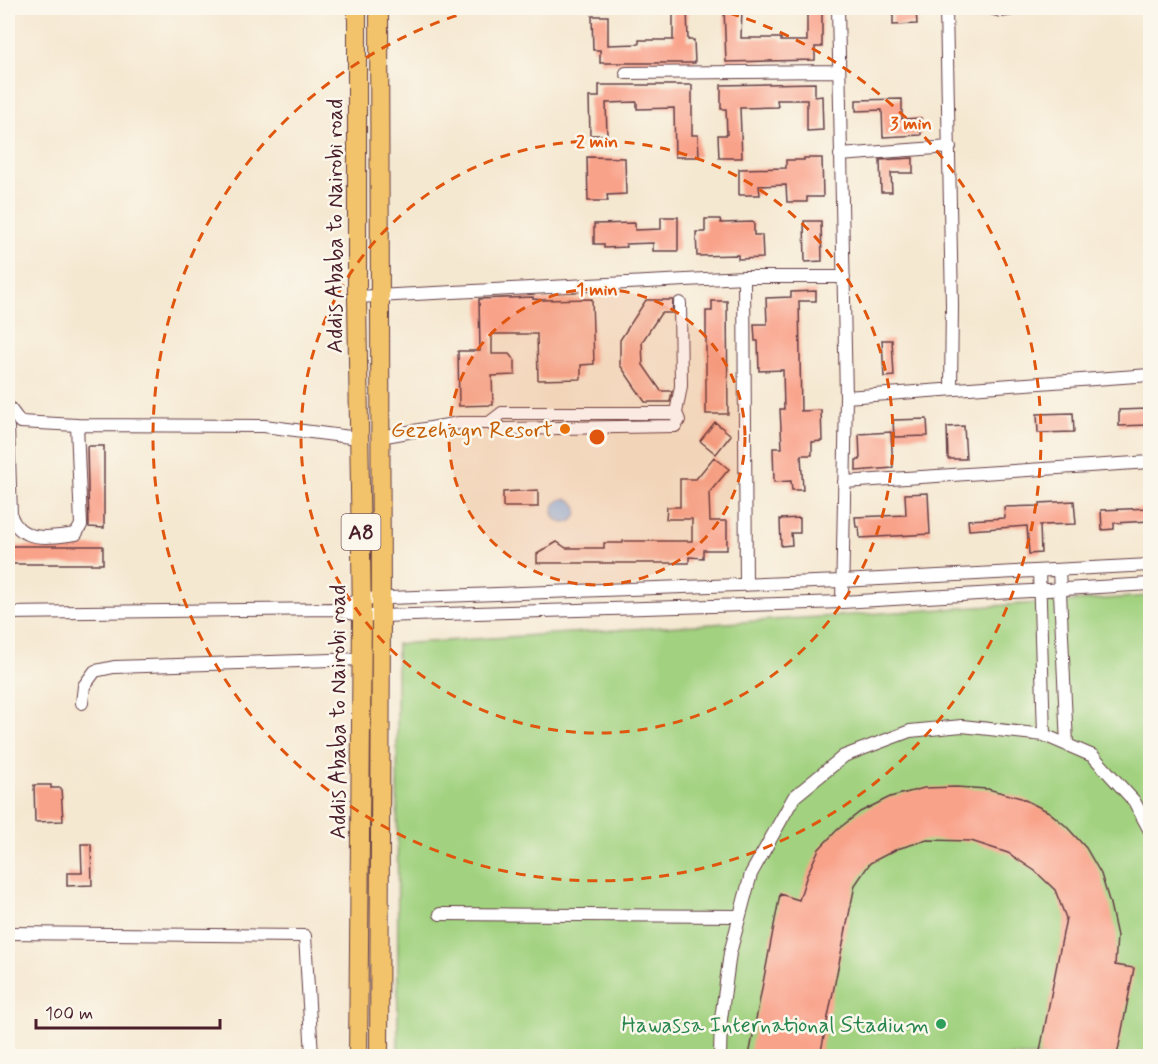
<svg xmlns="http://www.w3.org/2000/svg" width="1158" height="1064" font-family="Mynerve,sans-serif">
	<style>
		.green { fill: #a2d280; stroke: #767856; stroke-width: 1.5 }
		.water { fill: #7eb4ed; stroke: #646a8c; stroke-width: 1.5 }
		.building { fill: #f9a28a }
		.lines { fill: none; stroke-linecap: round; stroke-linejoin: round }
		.minor-casing { stroke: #643d44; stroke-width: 14 }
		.highway-casing { stroke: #643d44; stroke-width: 20 }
		.minor { stroke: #fff; stroke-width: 12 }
		.highway { stroke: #f2c36a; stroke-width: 18 }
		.ring { fill: none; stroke: #e0560e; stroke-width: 3; stroke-dasharray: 10 8 }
		.food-dot { fill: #e8710a; stroke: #fbf7ec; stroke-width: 2 }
		.leisure-dot { fill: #2e9e5b; stroke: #fbf7ec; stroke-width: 2 }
		.labels { text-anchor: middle; stroke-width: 5; stroke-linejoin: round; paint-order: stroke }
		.shield { fill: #fbf7ec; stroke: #7f6065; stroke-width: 1.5 }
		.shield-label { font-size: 21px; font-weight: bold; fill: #4a1f2b }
		.street-label { font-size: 22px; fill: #4a1f2b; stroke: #fbf7ec }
		.food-label { font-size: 22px; fill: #c56008; stroke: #fbf7ec; text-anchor: end }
		.leisure-label { font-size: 22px; fill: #27864d; stroke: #fbf7ec; text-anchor: end }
		.centre { fill: #e0560e; stroke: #fbf7ec; stroke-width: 3 }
		.ring-label { font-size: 18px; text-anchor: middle; font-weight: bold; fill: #e0560e; stroke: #fbf7ec; stroke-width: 5; stroke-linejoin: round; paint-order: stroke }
	</style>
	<rect width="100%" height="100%" fill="#fbf7ec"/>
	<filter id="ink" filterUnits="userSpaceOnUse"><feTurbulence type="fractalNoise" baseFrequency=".0167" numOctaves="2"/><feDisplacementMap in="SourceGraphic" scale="12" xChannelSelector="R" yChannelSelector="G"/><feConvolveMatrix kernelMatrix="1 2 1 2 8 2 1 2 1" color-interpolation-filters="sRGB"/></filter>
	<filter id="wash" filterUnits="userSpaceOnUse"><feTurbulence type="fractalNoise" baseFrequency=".008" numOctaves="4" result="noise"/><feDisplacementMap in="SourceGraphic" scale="24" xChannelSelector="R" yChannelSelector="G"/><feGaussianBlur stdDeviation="1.35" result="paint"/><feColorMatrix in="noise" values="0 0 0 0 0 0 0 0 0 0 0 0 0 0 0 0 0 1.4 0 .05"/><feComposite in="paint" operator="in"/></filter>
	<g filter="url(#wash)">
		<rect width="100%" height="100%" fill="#f5e8d1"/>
		<path class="green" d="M 1150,596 L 1150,1056 L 398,1056 L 397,644 Z"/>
		<path class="water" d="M553 511a12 12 0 1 1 24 0a12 12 0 1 1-24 0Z"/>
		<g id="blocks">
			<path class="building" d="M 673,8 L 687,8 L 688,40 L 694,40 L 695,63 L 600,63 L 600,50 L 593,50 L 592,16 L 608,16 L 608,45 L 639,44 L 639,40 L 673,40 Z
				M 724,8 L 742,8 L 741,38 L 781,38 L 781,41 L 807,41 L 807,10 L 822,10 L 822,47 L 815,47 L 815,60 L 726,62 Z
				M 916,10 L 917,24 L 893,25 L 893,11 Z
				M 815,83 L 815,97 L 822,96 L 823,130 L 807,131 L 807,100 L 777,100 L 778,107 L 740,108 L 742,158 L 719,158 L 718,135 L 727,135 L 726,109 L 721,109 L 721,85 Z
				M 599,85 L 692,85 L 692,135 L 698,135 L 699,157 L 675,157 L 674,108 L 637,109 L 637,102 L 606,103 L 607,135 L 590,135 L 589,97 L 599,97 Z
				M 902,99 L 902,119 L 921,118 L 921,135 L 883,137 L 882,110 L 856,111 L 856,100 Z
				M 587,157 L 625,158 L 626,194 L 607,195 L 608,201 L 588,201 Z
				M 804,158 L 822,158 L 823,197 L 807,197 L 807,202 L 787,202 L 786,185 L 759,186 L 760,195 L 739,195 L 739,169 L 786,168 L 786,160 L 804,160 Z
				M 913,158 L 913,173 L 891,173 L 892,192 L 881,192 L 880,160 Z
				M 661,217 L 678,217 L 678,251 L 653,251 L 653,243 L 626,244 L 627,247 L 604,248 L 604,244 L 594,244 L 594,224 L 635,223 L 635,230 L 661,229 Z
				M 705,219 L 720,219 L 721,223 L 754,222 L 754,235 L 762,235 L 763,258 L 738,259 L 738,255 L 697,256 L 696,232 L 705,232 Z
				M 804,221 L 821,221 L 822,261 L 805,262 Z
				M 816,291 L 816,301 L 799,301 L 801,411 L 821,410 L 822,441 L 812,442 L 812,455 L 801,455 L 803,490 L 792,490 L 791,481 L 774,482 L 773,448 L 782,448 L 780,409 L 784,409 L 783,370 L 759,371 L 758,341 L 755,341 L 754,324 L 767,324 L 766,298 L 791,297 L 791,292 Z
				M 533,297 L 533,299 L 543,300 L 592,299 L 594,364 L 581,365 L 581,379 L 538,380 L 537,334 L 492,334 L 492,354 L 509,354 L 515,361 L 515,375 L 492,376 L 493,405 L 459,406 L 458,351 L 480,351 L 479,299 Z
				M 646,300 L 673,300 L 672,313 L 661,313 L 642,342 L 643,365 L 661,391 L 672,391 L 670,402 L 645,402 L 620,365 L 620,340 Z
				M 712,301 L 727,301 L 728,414 L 706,414 L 706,311 L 712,311 Z
				M 882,340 L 892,340 L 894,376 L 884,377 Z
				M 1147,409 L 1148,425 L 1119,426 L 1119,410 Z
				M 1073,413 L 1074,432 L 1038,433 L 1037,414 Z
				M 927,419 L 928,436 L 894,437 L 893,420 Z
				M 715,422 L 731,435 L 716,454 L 700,441 Z
				M 964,426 L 966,459 L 948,459 L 947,427 Z
				M 891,432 L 893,468 L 856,471 L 856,460 L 860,460 L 859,434 Z
				M 87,446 L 104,446 L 104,528 L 89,527 Z
				M 714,457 L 729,469 L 709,493 L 710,521 L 727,521 L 727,550 L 703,550 L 703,558 L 689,557 L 689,563 L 537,563 L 537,554 L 557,542 L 566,548 L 604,548 L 604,543 L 623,543 L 623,541 L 692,541 L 692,519 L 666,519 L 667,507 L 680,507 L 680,479 L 696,479 Z
				M 538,490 L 538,507 L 503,507 L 503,492 Z
				M 928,493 L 930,534 L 860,538 L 859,527 L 856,527 L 855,517 L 906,515 L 905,494 Z
				M 1074,501 L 1076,524 L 1040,525 L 1041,553 L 1029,554 L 1027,526 L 969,530 L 968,520 L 1005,518 L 1004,507 L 1040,506 L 1040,503 Z
				M 1150,508 L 1150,521 L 1114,523 L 1114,529 L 1102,530 L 1101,510 Z
				M 800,518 L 800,533 L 791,533 L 792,545 L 781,546 L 780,519 Z
				M 8,546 L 103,546 L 103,564 L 8,564 Z
				M 34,785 L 51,785 L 51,788 L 61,788 L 63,821 L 35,822 Z
				M 956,787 L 988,789 L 1021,798 L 1049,812 L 1066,826 L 1086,848 L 1101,874 L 1110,904 L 1117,936 L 1115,965 L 1134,968 L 1117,1056 L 1039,1056 L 1066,918 L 1055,890 L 1035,871 L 1008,853 L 971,841 L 927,840 L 897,849 L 870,863 L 855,885 L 820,1056 L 749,1056 L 780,894 L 799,900 L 807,875 L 819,849 L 837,830 L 860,812 L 890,797 L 924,788 Z
				M 81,844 L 91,844 L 92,885 L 67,886 L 67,873 L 82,873 Z"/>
		</g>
	</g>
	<g filter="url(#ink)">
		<use href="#blocks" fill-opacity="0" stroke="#643d44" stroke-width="1.5"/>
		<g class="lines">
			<defs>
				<path id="minor" d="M 838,8 L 846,397 L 842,602
					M 946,8 L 952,305 L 951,389
					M 991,8 L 1001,11 L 1018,8
					M 626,73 L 838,71
					M 840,155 L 950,147
					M 744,277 L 746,585
					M 357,297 L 744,277 L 844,277
					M 846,397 L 1150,375
					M 8,406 L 20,422 L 77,425 L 81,525 L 76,534 C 53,537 21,544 11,516 L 8,427
					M 489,423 L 502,413 L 676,413
					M 77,425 L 264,426 L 358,438
					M 380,437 L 459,423 L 489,423 L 503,429 L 675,426 L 679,420 L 676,413 L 681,386 L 680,303
					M 844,482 L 1150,462
					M 1059,570 L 1067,745
					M 1039,571 L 1044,735
					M 335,609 L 362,599 L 841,581 L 1150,565
					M 8,613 L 334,609 L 362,616 L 381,616 L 842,602 L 1150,584
					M 82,703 L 84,686 L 95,671 L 114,667 L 362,659
					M 440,914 L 739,916
					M 8,933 L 305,936 L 312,1056
					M 720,1056 L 721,1019 L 730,953 L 751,874 L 794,797 L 844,756 L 910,731 L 962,726 L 1044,735 L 1093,756 L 1134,801 L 1150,831"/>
				<path id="highway" d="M 357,8 L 357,297 L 362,616 L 358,1056
					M 379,8 L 381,616 L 379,1056"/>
			</defs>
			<use href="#minor" class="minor-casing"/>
			<use href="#highway" class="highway-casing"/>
			<use href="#minor" class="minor"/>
			<use href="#highway" class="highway"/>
		</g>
	</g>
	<circle cx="597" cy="437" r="148" fill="#e0560e" fill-opacity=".12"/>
	<g class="ring">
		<circle cx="597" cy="437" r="148"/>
		<circle cx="597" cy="437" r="296"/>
		<path d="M712 8A444 444 0 1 1 482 8"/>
	</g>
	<circle class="food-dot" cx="565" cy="429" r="6"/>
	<circle class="leisure-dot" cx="941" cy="1024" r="6"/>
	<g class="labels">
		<rect class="shield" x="341.5" y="514" width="39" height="36" rx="4.5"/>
		<g class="shield-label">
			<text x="361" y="539">A8</text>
		</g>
		<g class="street-label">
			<text transform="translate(334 226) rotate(-90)" y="8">Addis Ababa to Nairobi road</text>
			<text transform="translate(337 712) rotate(-90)" y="8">Addis Ababa to Nairobi road</text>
		</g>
		<g class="food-label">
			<text x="553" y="437">Gezehagn Resort</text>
		</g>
		<g class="leisure-label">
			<text x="929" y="1032">Hawassa International Stadium</text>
		</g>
	</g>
	<circle cx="597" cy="437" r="9" class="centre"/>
	<g class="ring-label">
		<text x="911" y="129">3 min</text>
		<text x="597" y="147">2 min</text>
		<text x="597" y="295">1 min</text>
	</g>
	<rect width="1158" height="1064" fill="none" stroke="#fbf7ec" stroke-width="30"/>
	<path d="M36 1019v9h184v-9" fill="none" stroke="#4a1f2b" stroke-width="3"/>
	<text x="45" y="1019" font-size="18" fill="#4a1f2b" stroke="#fbf7ec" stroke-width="4.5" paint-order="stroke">100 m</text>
</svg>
